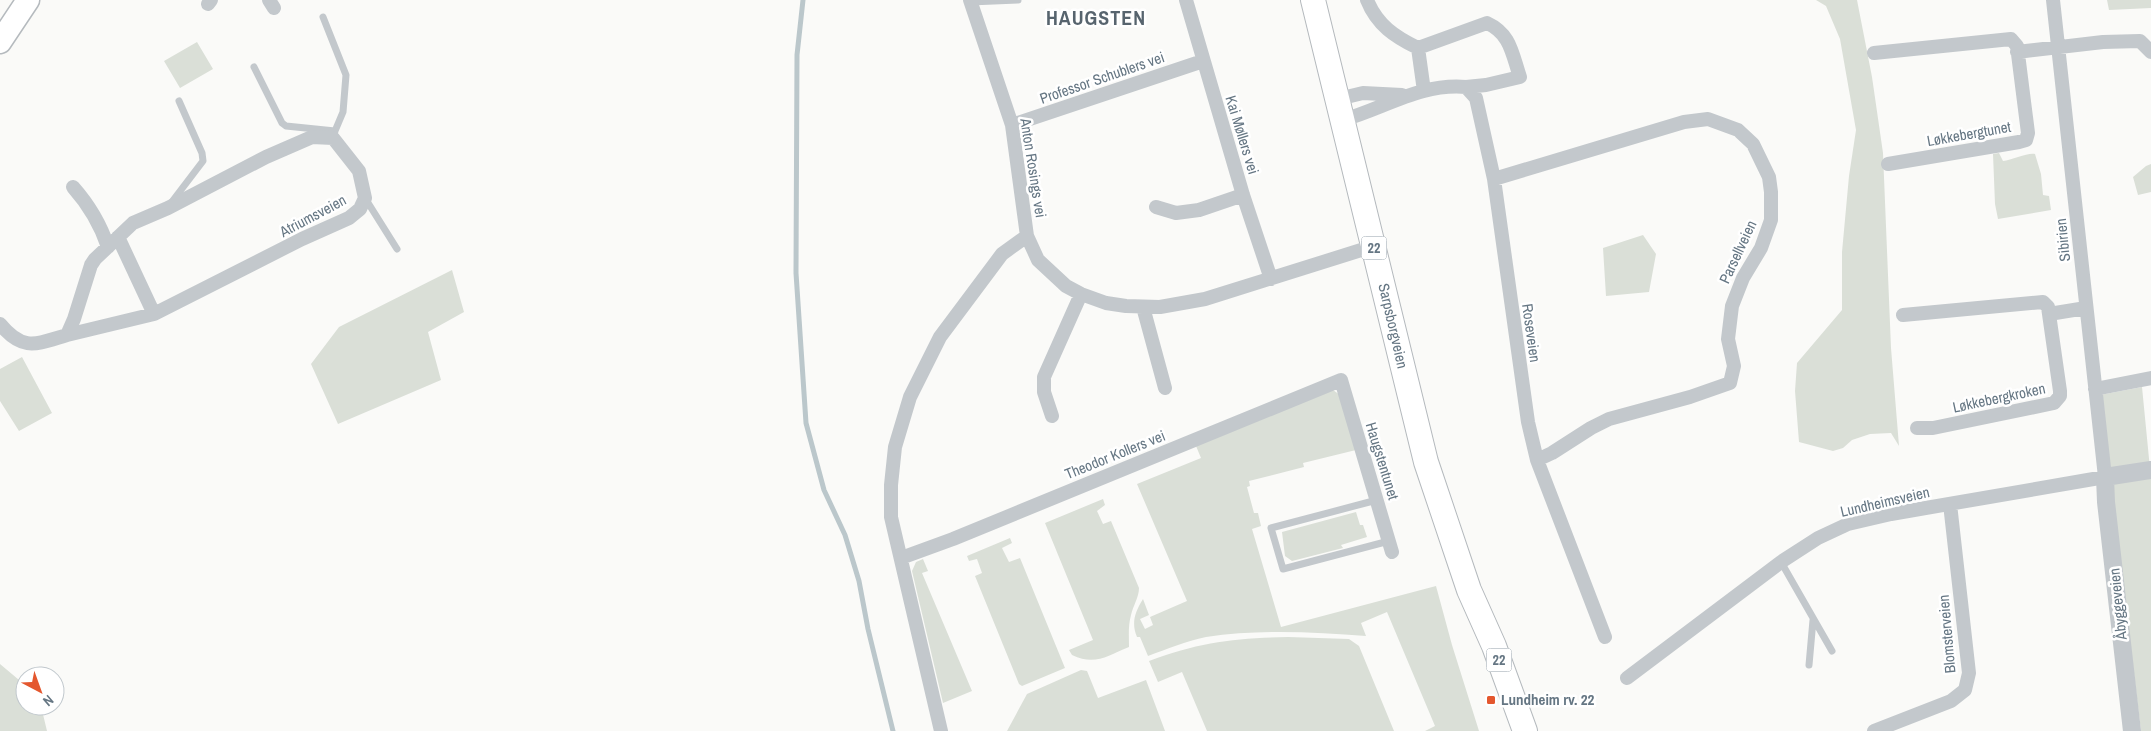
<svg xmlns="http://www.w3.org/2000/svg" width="2151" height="731" font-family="'Archivo Narrow',sans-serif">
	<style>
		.green { fill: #dadfd7 }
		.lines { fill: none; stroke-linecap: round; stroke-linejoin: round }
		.stream { stroke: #bbc7cb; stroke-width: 5 }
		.primary-casing { stroke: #b5babe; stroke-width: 25 }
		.trunk-casing { stroke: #b4b9bd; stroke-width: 26 }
		.service { stroke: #c3c8cc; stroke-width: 7 }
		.minor { stroke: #c3c8cc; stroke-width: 14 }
		.tertiary { stroke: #c3c8cc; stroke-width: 18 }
		.primary { stroke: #fff; stroke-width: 22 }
		.trunk { stroke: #fff; stroke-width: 24 }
		.poi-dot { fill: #e4572e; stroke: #fff; stroke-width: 2 }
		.labels { text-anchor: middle; stroke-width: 5; stroke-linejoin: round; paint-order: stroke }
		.shield { fill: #fff; stroke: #939fa8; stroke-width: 1 }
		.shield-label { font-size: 14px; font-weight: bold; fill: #657683 }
		.street-label { font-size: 15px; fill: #657683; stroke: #fff }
		.poi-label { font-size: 15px; font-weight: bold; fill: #657683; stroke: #fff; text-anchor: start }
		.district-label { font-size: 20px; font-weight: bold; letter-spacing: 1px; fill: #57646e; stroke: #fff }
	</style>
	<rect width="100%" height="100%" fill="#fafaf8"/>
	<path class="green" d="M 1816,0 L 1857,0 L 1872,77 L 1883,153 L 1891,348 L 1899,446 L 1891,433 L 1870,434 L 1852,440 L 1843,448 L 1833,451 L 1799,442 L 1795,391 L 1797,363 L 1842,310 L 1842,252 L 1849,176 L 1856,130 L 1840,39 L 1826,6 Z
		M 2107,0 L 2151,0 L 2151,8 L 2109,10 Z
		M 197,42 L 213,69 L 180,88 L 164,61 Z
		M 1999,153 L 2003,161 C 2012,160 2029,152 2035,154 L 2041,174 L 2043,195 L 2049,196 L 2051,210 L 1998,219 L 1995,204 L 1993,154 Z
		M 2151,164 L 2151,192 L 2138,195 L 2133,177 L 2146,166 Z
		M 1643,235 L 1656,254 L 1649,292 L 1606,296 L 1603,248 Z
		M 452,270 L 464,312 L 428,332 L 441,380 L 338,424 L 311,364 L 339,327 Z
		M 22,357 L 52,413 L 19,431 L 0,401 L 0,369 Z
		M 2142,387 L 2151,479 L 2151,731 L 2141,731 L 2100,395 Z
		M 1333,390 L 1340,395 L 1356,450 L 1303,463 L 1304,467 L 1249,481 L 1250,486 L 1247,487 L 1254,513 L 1258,513 L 1261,526 L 1252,529 L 1281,627 L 1436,586 L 1452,645 L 1479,731 L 1425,731 L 1435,726 L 1387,612 L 1361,623 L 1366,636 C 1314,632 1259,629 1206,637 C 1186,641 1167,649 1148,656 L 1140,637 L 1137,637 C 1131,623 1135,612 1143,599 L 1149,615 L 1140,619 L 1145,629 L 1153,625 L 1150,617 L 1187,601 L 1137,484 L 1201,458 L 1196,446 Z
		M 1103,499 L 1105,505 L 1097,511 L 1103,524 L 1111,521 L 1139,588 C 1139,597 1133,606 1131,615 C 1128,626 1129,636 1129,647 C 1107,656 1095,666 1072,655 L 1069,650 L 1093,640 L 1045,523 Z
		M 1356,512 L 1360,525 L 1363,525 L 1367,537 L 1341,545 L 1343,548 L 1292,561 L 1285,556 L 1282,532 Z
		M 1010,538 L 1012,543 L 1002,548 L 1009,562 L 1020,558 L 1065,668 L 1022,686 L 1019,684 L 975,576 L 982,573 L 977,559 L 969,561 L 967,556 Z
		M 923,559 L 928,571 L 922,573 L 972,691 L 943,703 L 912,571 L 916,562 Z
		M 1288,637 L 1349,639 L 1359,646 L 1394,731 L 1207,731 L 1182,672 L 1158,682 L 1149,661 C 1199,642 1235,638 1288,637 Z
		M 0,664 L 25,685 L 25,706 L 41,706 L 47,731 L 0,731 Z
		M 1081,670 L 1087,671 L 1098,698 L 1146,680 L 1165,731 L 1007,731 L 1027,694 Z"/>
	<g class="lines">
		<path class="stream" d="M 803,0 L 797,55 L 796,273 L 806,423 L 824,490 L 845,535 L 859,581 L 868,629 L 893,731"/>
		<defs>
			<path id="primary" d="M 0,42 L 28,0"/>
			<path id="trunk" d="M 1313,0 L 1426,462 L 1469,590 L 1494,646 L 1525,731"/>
		</defs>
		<use href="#primary" class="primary-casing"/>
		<use href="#trunk" class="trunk-casing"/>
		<path class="service" d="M 970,2 L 1018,0
			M 323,17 L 346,75 L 343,112 L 335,131
			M 254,67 L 282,123 L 286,126 L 335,131 L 333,138
			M 365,198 L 397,249
			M 171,203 L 203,161 L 202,153 L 179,101
			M 1377,500 L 1271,528 L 1283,569 L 1389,541
			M 1781,562 L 1832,651
			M 1809,665 L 1813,620"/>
		<path class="minor" d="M 269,0 L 274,8
			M 970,0 L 1012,125 L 1027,236 L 1038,260 L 1066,286 L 1081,294 L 1106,303 L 1126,306 L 1160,307 L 1205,299 L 1374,246
			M 1186,0 L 1243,195 L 1271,279
			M 1367,0 C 1377,25 1395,37 1418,48 L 1487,23 C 1511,34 1512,54 1520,77 L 1486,85 L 1466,87
			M 208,4 L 211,0
			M 1418,48 L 1424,91
			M 2017,52 L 2103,42 L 2140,41 L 2151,52
			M 1874,53 L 2011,39 L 2017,46 L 2028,133 L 2026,140 L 2019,142 L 1888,164
			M 1338,99 L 1363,93 L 1402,95
			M 1343,120 C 1385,108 1421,83 1466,87 L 1476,98 L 1494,179 L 1528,422 L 1537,460 L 1605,637
			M 1012,125 L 1203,61
			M 1494,179 L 1684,122 L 1708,119 L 1738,130 L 1753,144 L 1769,177 L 1771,192 L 1771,220 L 1761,248 L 1743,278 L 1732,306 L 1728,339 L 1734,366 L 1730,383 L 1690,397 L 1609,419 L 1591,428 L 1552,453 L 1537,460
			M 73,187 C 89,205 100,223 108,247
			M 1156,207 L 1176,213 L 1199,210 L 1243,195
			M 118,237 L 154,314
			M 1143,307 L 1165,388
			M 2049,314 L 2086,308
			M 1903,315 L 2043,302 L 2048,307 L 2060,391 L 2060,396 L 2054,403 L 1933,428 L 1917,428
			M 0,324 C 23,352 36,344 67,335 L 74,319 L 91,265 L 95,259 L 133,223 L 168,208 L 266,157 L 312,137 L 333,138 L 359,171 L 365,198 L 360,209 L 349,218 L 302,239 L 154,314 L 67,335
			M 2095,389 L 2151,378
			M 1052,416 L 1044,392 L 1044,377 L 1081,294
			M 901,558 L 953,539 L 1341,380 L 1392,552
			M 1627,678 L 1781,562 L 1818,538 L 1848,524 L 1891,514 L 2105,477 L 2053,0
			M 941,731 L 891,517 L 891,485 L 895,447 L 910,397 L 940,337 L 1002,254 L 1027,236
			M 1874,731 L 1951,701 L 1965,690 L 1969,673 L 1950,504"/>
		<path class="tertiary" d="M 2132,731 L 2106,502 L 2105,477 L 2151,470"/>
		<use href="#primary" class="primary"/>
		<use href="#trunk" class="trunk"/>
	</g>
	<rect class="poi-dot" x="1486" y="695" width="10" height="10" rx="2.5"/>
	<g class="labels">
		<g class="shield">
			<rect x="1361.5" y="236.5" width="25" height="23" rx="4"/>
			<rect x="1486.5" y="648.5" width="25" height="23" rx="4"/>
		</g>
		<g class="shield-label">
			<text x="1374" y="253">22</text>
			<text x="1499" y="665">22</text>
		</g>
		<g class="street-label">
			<text transform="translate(1102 78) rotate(-19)" y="5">Professor Schublers vei</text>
			<text transform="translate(1969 134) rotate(-10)" y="5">Løkkebergtunet</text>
			<text transform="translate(1242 135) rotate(73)" y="5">Kai Møllers vei</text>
			<text transform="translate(1033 168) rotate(81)" y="5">Anton Rosings vei</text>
			<text transform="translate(313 216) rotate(-28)" y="5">Atriumsveien</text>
			<text transform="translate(2063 240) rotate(-96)" y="5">Sibirien</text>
			<text transform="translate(1738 252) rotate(-65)" y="5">Parsellveien</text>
			<text transform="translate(1393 326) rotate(77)" y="5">Sarpsborgveien</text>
			<text transform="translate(1531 333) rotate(82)" y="5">Roseveien</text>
			<text transform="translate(1999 398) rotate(-12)" y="5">Løkkebergkroken</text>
			<text transform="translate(1115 455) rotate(-22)" y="5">Theodor Kollers vei</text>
			<text transform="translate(1382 461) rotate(73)" y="5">Haugstentunet</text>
			<text transform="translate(1885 502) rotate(-13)" y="5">Lundheimsveien</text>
			<text transform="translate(2118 604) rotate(-96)" y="5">Åbyggeveien</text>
			<text transform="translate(1947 634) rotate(-95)" y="5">Blomsterveien</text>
		</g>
		<g class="poi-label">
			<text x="1501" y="705">Lundheim rv. 22</text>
		</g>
		<g class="district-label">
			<text x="1096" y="25">HAUGSTEN</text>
		</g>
	</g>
	<g transform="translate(40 691) rotate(139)"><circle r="24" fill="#ffffff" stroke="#c1c8cd"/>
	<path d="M0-4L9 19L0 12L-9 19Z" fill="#e4572e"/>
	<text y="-8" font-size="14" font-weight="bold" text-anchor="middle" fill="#657683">N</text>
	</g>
</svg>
